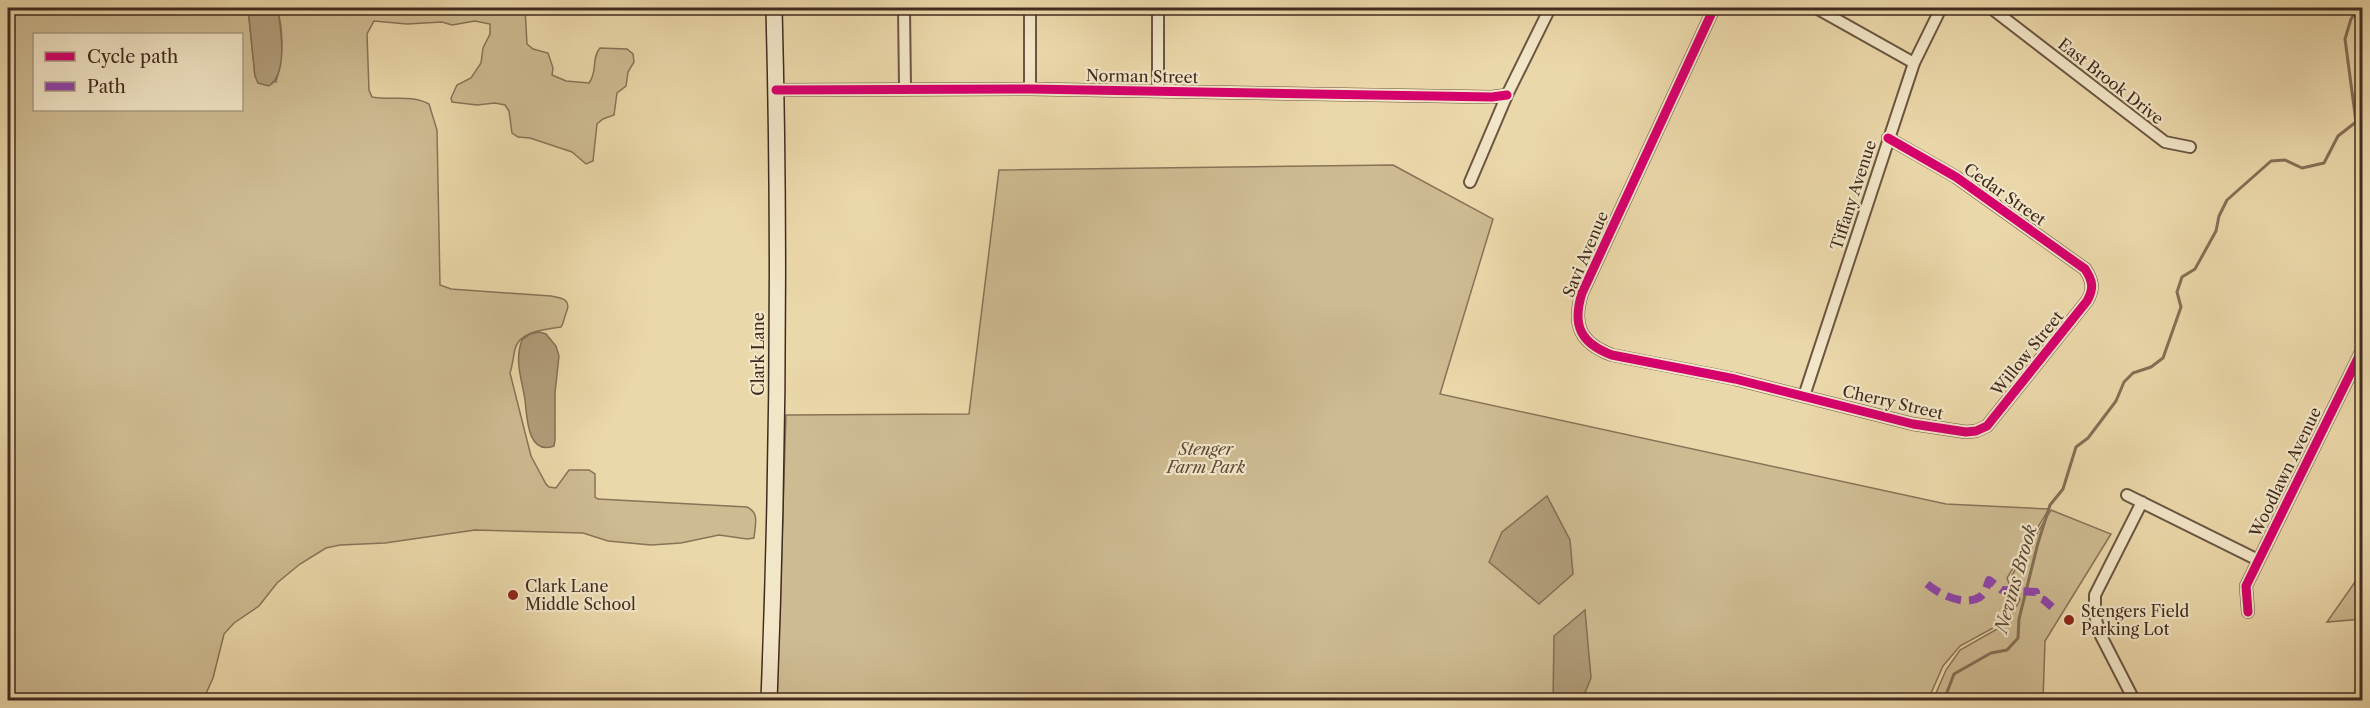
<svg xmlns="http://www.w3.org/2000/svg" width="2370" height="708" font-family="'Libre Caslon Text',serif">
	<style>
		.green { fill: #cebb92; stroke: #887358; stroke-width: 1.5; fill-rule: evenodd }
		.water { fill: #b19d7a; stroke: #846f55; stroke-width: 1.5 }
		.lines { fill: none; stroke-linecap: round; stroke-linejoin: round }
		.stream { stroke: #846f55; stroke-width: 3 }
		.minor-casing { stroke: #6c5641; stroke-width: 14 }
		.secondary-casing { stroke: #412b1e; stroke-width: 18 }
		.minor { stroke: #f2e6c8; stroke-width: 10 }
		.secondary { stroke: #f2e6c8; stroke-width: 15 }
		.quiet { stroke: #8e44ad; stroke-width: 8; stroke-dasharray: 15 8; stroke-linecap: butt }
		.cycleway-casing { stroke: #f2e6c8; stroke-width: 13 }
		.cycleway { stroke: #d6006c; stroke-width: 9 }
		.poi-dot { fill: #8f2418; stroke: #f2e6c8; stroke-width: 2 }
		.labels { text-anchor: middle; stroke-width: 4.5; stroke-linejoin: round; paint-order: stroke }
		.street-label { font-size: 16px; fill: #412b1e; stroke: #f2e6c8 }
		.park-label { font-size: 16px; font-style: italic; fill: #5d4835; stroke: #f2e6c8 }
		.poi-label { font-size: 16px; fill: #412b1e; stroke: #f2e6c8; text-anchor: start }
		.water-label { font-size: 18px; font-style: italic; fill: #5d4835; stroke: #f2e6c8 }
	</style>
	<rect width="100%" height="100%" fill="#ebd8aa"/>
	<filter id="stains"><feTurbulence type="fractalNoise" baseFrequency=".00333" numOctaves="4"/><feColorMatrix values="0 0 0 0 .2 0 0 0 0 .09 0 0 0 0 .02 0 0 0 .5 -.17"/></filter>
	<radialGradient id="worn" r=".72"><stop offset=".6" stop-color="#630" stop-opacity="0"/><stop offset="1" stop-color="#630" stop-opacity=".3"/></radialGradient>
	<path class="green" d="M 8,8 L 248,8 L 255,76 L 276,82 C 283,58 284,32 277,8 L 525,8 L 527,44 L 533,49 L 548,53 L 553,68 L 552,75 L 566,81 L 589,83 C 598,72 591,58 600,48 L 627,49 L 633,54 L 634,62 L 628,72 L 626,86 L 617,93 L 614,115 L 603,119 L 597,124 L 593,161 L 586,164 L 572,152 L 530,138 L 518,137 L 512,133 L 509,111 L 505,105 L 495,103 L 477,105 L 452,102 L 451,98 L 457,85 L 471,78 L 481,63 L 483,48 L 490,34 L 490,24 L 475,21 L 452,25 L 442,22 L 407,24 L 374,21 L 367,34 L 369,90 L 372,97 C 391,101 410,94 429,104 L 437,130 L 440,285 L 451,289 L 551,296 C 563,298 572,300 566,313 C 564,318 564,323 561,327 C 546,329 519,331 515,349 C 513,357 513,364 510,373 L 531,456 L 546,484 L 549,487 L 556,488 L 569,470 L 589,470 L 595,474 L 595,497 L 598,499 L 747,507 C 760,513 755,525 754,538 L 747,539 L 719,535 L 681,543 L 651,545 L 608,541 L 583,533 L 475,530 L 385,543 L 340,545 L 326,548 L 300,564 L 277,583 L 259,606 L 234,623 L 224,634 L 213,678 L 203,700 L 8,700 ZM 34,34 L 242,34 L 242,110 L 34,110 Z
		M 1393,165 L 1493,219 L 1440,394 L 1946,504 L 2049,509 L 2007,578 L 2016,602 L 2004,622 L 1960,646 L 1943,666 L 1928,700 L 777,700 L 786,415 L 969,414 L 999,170 Z
		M 2051,510 L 2111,534 L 2045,641 L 2043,700 L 1933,700 L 1946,670 L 1960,650 L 2006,624 L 2020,600 L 2012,575 Z
		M 2362,572 L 2362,619 L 2327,622 Z"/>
	<path class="water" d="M 248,8 L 277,8 L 278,10 C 281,31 288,73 269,86 L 258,83 L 255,76 Z
		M 539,332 L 546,334 L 556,346 L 559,356 L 555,393 L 555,440 L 554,446 C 527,456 527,416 525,400 C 522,379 514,361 522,340 L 530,334 Z
		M 1547,496 L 1570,540 L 1573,574 L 1539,604 L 1489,562 L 1502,532 Z
		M 1585,610 L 1591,678 L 1582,700 L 1553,700 L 1554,636 Z"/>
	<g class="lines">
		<path class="stream" d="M 1944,700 L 1954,674 L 1991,653 L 2007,650 L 2018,638 L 2019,619 L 2038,543 L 2050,505 L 2063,489 L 2076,447 L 2088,438 L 2116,401 L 2124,382 L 2133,373 L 2151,367 L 2163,358 L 2181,307 L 2177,292 L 2182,277 L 2195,269 L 2216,231 L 2219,216 L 2227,200 L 2271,161 L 2285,160 L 2302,168 L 2324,163 L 2338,136 L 2356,122 L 2345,39 L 2351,19 L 2359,8"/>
		<defs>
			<path id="minor" d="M 904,8 L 905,88
				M 1030,8 L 1030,89
				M 1714,8 L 1582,293 C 1572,325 1580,343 1612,355 L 1735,379 L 1913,424 L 1966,432 L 1976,431 L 1987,426 L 2087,301 C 2094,289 2093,281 2085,269 L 1956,177 L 1888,138
				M 1816,8 L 1914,63
				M 1991,8 L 2165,142 L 2190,147
				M 776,90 L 1030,89 L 1492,97 L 1507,95
				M 1158,91 L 1158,8
				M 1470,182 L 1507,95 L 1550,8
				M 1804,396 L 1914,63 L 1941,8
				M 2127,495 L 2258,560
				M 2248,612 L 2246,586 L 2362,350
				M 2134,700 L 2099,632 L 2095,615 L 2095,595 L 2142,502"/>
			<path id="secondary" d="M 769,700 C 778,470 780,238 774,8"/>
		</defs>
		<use href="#minor" class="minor-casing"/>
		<use href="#secondary" class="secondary-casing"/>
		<use href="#minor" class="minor"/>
		<use href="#secondary" class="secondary"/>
		<path class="quiet" d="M 1927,584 C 1939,594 1964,607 1980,597 C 1985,593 1987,586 1989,580 L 2002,590 L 2036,592 L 2037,597 L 2044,600 L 2052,607"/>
		<defs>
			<path id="cycleway" d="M 1714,8 L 1582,293 C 1572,325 1580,343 1612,355 L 1735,379 L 1913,424 L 1966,432 L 1976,431 L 1987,426 L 2087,301 C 2094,289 2093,281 2085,269 L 1956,177 L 1888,138
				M 776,90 L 1030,89 L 1492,97 L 1507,95
				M 2248,612 L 2246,586 L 2362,350"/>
		</defs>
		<use href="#cycleway" class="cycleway-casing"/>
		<use href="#cycleway" class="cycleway"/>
	</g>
	<g class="poi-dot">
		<circle cx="513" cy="595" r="6"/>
		<circle cx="2069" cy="620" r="6"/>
	</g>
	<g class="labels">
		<g class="street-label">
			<text transform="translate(1142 76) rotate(1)" y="6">Norman Street</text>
			<text transform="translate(2111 81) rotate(38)" y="6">East Brook Drive</text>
			<text transform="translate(2005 194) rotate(35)" y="6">Cedar Street</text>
			<text transform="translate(1853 195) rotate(-72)" y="6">Tiffany Avenue</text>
			<text transform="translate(1585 254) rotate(-67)" y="6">Savi Avenue</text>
			<text transform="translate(2027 353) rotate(-51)" y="6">Willow Street</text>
			<text transform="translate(758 354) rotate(-90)" y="6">Clark Lane</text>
			<text transform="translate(1893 402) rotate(13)" y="6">Cherry Street</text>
			<text transform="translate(2285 472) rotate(-64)" y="6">Woodlawn Avenue</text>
		</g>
		<g class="park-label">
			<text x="1206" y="455">Stenger<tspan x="1206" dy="18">Farm Park</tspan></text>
		</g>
		<g class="poi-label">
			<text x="525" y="592">Clark Lane<tspan x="525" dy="18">Middle School</tspan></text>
			<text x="2081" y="617">Stengers Field<tspan x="2081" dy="18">Parking Lot</tspan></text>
		</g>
		<g class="water-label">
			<text transform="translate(2016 579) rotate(-74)" y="6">Nevins Brook</text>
		</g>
	</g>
	<rect width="2370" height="708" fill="none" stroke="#ebd8aa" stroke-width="30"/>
	<rect x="9" y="9" width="2352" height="690" fill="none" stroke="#412b1e" stroke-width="3"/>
	<rect x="15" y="15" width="2340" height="678" fill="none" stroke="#412b1e" stroke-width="1.5"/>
	<rect x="33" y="33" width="210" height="78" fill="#f2e6c8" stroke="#ab9b84" stroke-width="1.5"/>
	<rect x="45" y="52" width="30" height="9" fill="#d6006c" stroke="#ab9b84" stroke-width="1.5"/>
	<text x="87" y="63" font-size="18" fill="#412b1e">Cycle path</text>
	<rect x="45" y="82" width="30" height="9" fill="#8e44ad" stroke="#ab9b84" stroke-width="1.5"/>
	<text x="87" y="93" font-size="18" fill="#412b1e">Path</text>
	<rect width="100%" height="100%" filter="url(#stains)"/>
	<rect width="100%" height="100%" fill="url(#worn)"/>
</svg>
